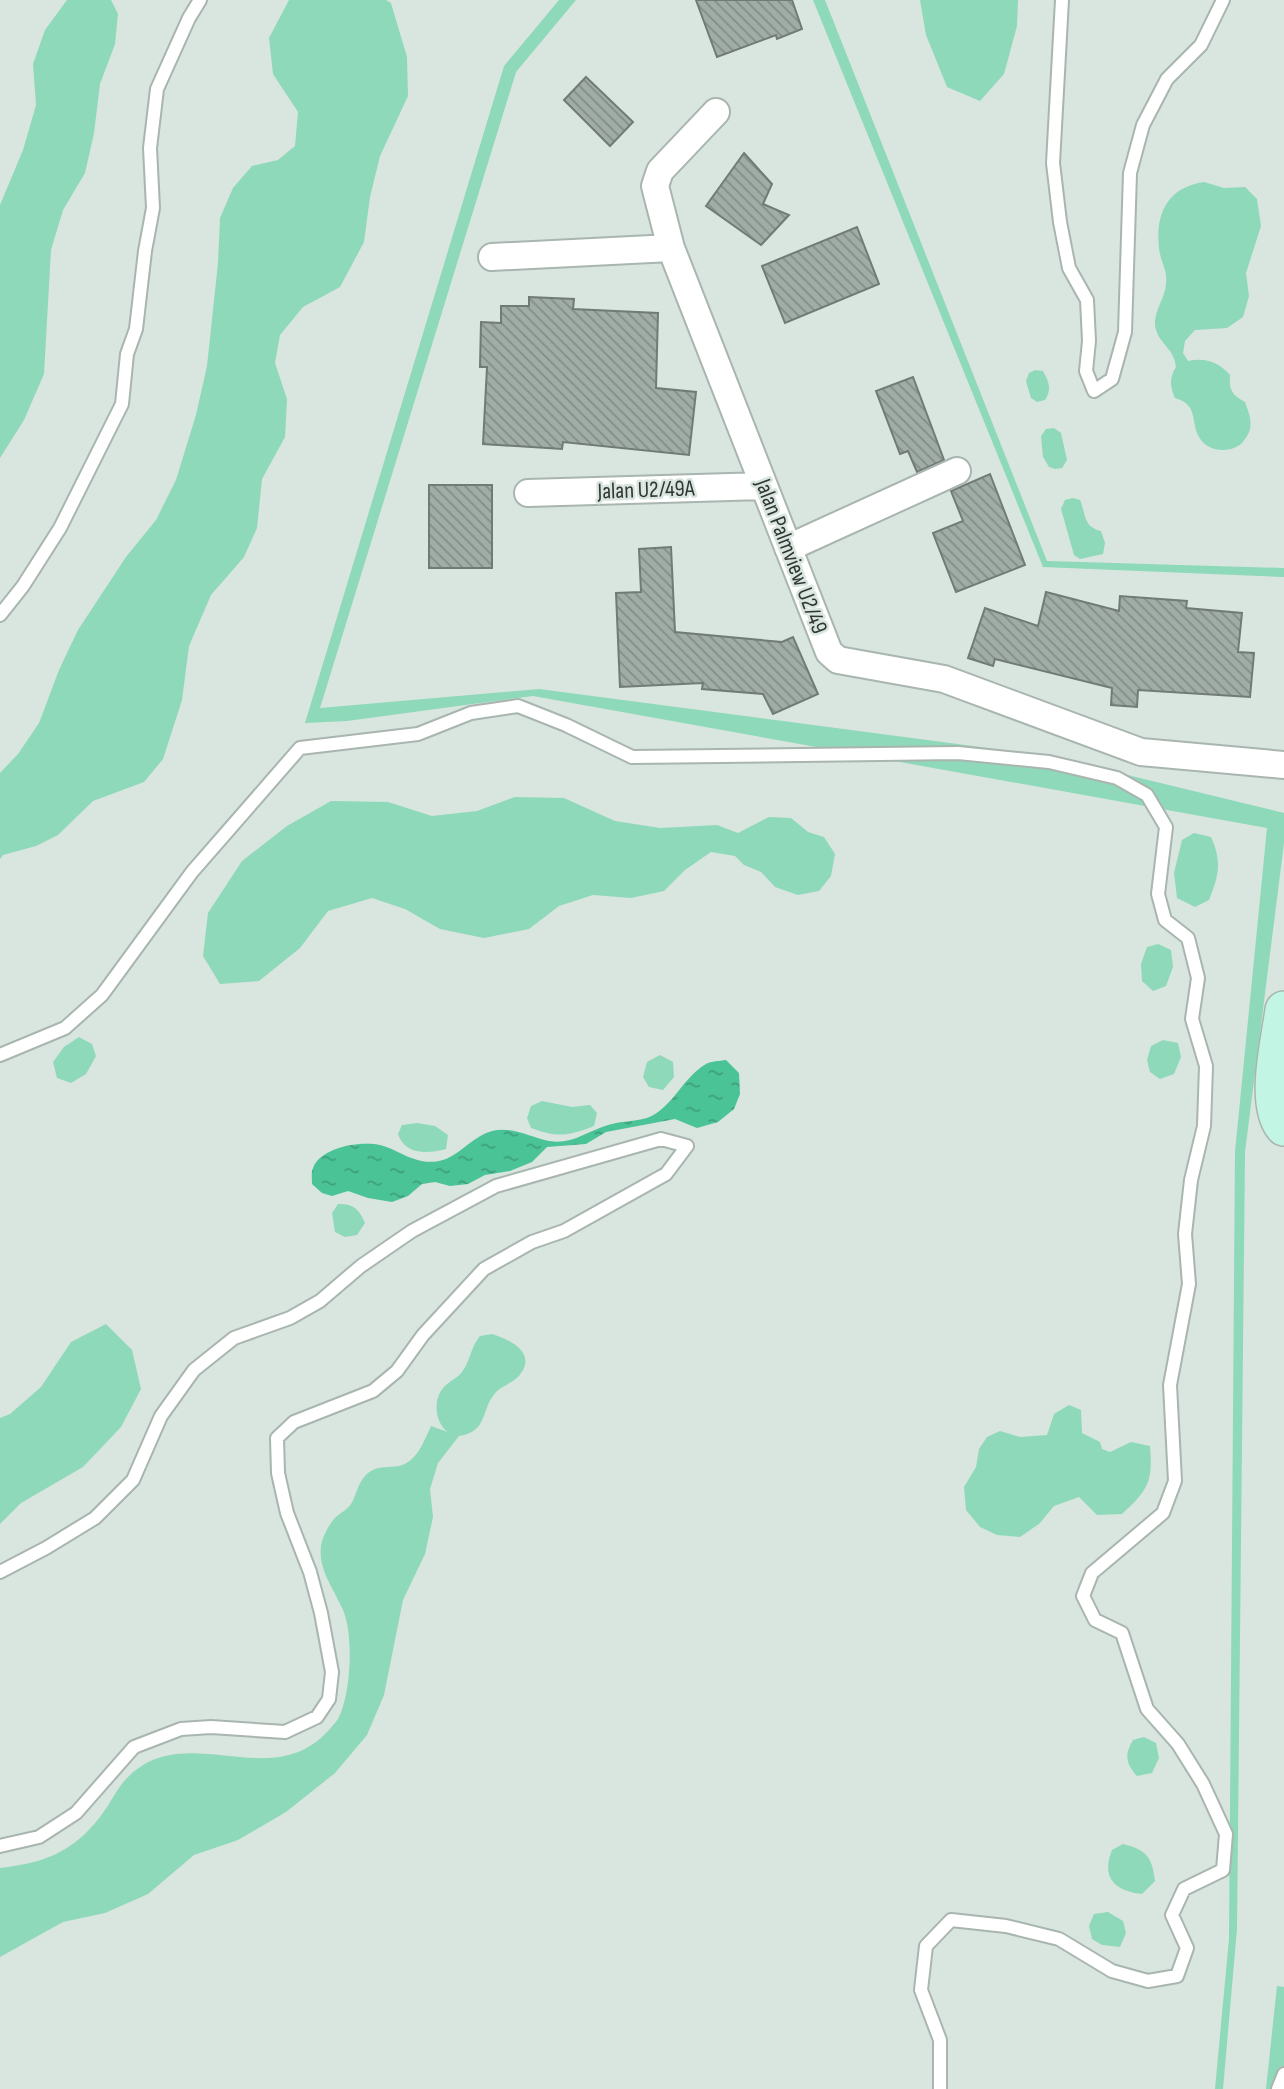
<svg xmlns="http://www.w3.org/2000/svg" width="1284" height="2089" font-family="'Sofia Sans Condensed',sans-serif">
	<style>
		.grass { fill: #8ed9b9 }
		.water { fill: url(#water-ripples) }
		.building { fill: url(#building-back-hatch); stroke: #717b76; stroke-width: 2 }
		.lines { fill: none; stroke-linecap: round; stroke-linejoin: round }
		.lane-casing { stroke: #a9b5af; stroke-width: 16 }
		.street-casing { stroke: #a9b5af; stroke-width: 30 }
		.secondary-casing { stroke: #a9b5af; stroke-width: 40 }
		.lane { stroke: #fff; stroke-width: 12 }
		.street { stroke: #fff; stroke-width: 26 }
		.secondary { stroke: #c3f5e4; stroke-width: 37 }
		.labels { text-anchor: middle; stroke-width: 5; stroke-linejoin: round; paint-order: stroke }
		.street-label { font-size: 23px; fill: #313633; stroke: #d9e5df }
	</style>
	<defs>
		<pattern id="water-ripples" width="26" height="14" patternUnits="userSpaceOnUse" patternTransform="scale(1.75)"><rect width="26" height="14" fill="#4ac397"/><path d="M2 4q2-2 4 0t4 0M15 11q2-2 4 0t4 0" fill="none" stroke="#3e9f7c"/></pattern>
		<pattern id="building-back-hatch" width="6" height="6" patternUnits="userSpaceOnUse" patternTransform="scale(1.75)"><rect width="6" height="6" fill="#a0aca6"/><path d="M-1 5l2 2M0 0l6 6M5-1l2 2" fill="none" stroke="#838d88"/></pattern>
	</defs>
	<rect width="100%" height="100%" fill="#d9e5df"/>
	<path class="grass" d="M 67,0 L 111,0 L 118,14 L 115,44 L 100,84 L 94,133 L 85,173 L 63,210 L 51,250 L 44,374 L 24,420 L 0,458 L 0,205 L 23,150 L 36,105 L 33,64 L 45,30 Z
		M 289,0 L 386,0 L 391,3 L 407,57 L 408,96 L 380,156 L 370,197 L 364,242 L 340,287 L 303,307 L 280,335 L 275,363 L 287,399 L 285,437 L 262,479 L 257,528 L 244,557 L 211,595 L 189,646 L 182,700 L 163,759 L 144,782 L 93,801 L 58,835 L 36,846 L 3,855 L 0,859 L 0,773 L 18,754 L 39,723 L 59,670 L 78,630 L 126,557 L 156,520 L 176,480 L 196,415 L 207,366 L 218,263 L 220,218 L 233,188 L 252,166 L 278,160 L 295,146 L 298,112 L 273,74 L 269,38 Z
		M 559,0 L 576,0 L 516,72 L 320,708 L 539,689 L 1049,756 L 1284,813 L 1284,843 L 1245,1152 L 1237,1929 L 1223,2089 L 1215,2089 L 1229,1939 L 1235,1152 L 1267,828 L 533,696 L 347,721 L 305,723 L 504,66 Z
		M 813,0 L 825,0 L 1047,561 L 1284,568 L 1284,577 L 1043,567 Z
		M 920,0 L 1018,0 L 1017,26 L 1004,74 L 980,101 L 947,87 L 926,35 Z
		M 1204,182 L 1224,188 L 1245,187 L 1257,199 L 1261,226 L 1246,273 L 1249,296 L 1243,317 L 1227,328 L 1195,330 L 1185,341 L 1183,353 L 1188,361 C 1205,357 1219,362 1230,375 C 1229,391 1232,395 1245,402 C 1248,411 1252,419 1250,429 C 1249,434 1245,439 1242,443 C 1230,454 1207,452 1199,437 C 1190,421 1199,405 1175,398 C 1170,387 1169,378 1176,367 C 1174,349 1161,345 1156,330 C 1151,314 1165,300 1166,284 C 1168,270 1160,261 1159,248 C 1155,212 1169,187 1204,182 Z
		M 1035,370 L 1043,371 C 1049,382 1052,389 1045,400 L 1037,402 L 1031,398 L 1026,381 L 1029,373 Z
		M 1054,428 L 1061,433 L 1067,460 L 1062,468 L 1055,469 L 1049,467 L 1043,457 L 1041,436 L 1046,429 Z
		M 1073,498 L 1080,500 C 1086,514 1083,527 1101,531 L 1105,543 L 1103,554 L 1080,559 L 1074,555 L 1061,509 L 1065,500 Z
		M 515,797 L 564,798 L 615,821 L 660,828 L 717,825 L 738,833 L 769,817 L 791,818 L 808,832 L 824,837 L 835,854 L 831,876 L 819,891 L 798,895 L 775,887 L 761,872 L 744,865 L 735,856 L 711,852 L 685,870 L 664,891 L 631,898 L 593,895 L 559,906 L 529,929 L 484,938 L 440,929 L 405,909 L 372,898 L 328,911 L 300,948 L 259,981 L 220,984 L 203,956 L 208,913 L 242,861 L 287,826 L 331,801 L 388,802 L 432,816 L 477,811 Z
		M 1194,833 L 1211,837 C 1222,862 1219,875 1209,900 L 1195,907 L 1177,898 L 1174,873 L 1182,840 Z
		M 1158,944 L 1171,950 L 1173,967 L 1166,986 L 1153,991 L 1142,981 L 1141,964 L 1147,947 Z
		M 79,1037 L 92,1044 L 96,1056 L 86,1074 L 71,1083 L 57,1078 L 53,1062 L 64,1047 Z
		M 1163,1040 L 1178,1043 L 1181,1057 L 1174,1074 L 1160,1079 L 1150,1072 L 1147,1060 L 1151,1046 Z
		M 660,1055 L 673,1062 L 674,1077 L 663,1090 L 649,1087 L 643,1077 L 647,1062 Z
		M 542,1101 L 572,1107 L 590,1105 L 597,1113 L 594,1126 C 568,1136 558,1138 531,1128 L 527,1118 L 531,1106 Z
		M 417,1123 L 435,1126 L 448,1135 L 446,1149 C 427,1154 405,1155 398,1134 L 402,1125 Z
		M 338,1204 C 354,1204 359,1209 365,1223 L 357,1235 L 345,1237 L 335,1232 L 332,1213 Z
		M 106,1324 L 132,1350 L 141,1389 L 121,1427 L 83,1467 L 21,1503 L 0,1524 L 0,1418 L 10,1414 L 41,1387 L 71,1342 Z
		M 492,1334 C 511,1340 538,1353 519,1376 C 512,1383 503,1386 496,1392 C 480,1410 489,1431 459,1436 L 438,1463 L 430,1489 L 433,1517 L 425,1554 L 403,1600 L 384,1695 L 367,1735 L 335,1773 L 286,1812 L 238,1840 L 194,1855 L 148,1894 L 105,1913 L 63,1922 L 0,1957 L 0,1868 C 43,1863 72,1853 100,1817 C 116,1796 119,1780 143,1765 C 197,1733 264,1781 316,1742 C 323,1737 333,1726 338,1719 C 351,1695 354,1635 343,1610 C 334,1589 318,1570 321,1546 C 322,1538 329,1524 335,1518 C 340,1513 347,1510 351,1504 C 356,1496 358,1483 365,1476 C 375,1465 386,1468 399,1466 C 417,1462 424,1441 431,1426 L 448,1432 C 436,1424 433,1403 441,1391 C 446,1382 457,1379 462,1372 C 471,1360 470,1348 480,1336 Z
		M 1069,1405 L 1081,1410 L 1082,1433 L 1100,1442 L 1102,1449 L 1110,1452 L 1131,1442 L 1150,1446 C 1153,1482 1148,1490 1122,1514 L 1097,1515 L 1079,1497 L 1054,1506 L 1039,1524 L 1020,1537 L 997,1535 L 980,1527 L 966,1510 L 964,1487 L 976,1467 L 979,1449 L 987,1437 L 1000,1431 L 1020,1437 L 1047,1435 L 1054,1414 Z
		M 1144,1737 L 1156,1743 L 1159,1758 L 1152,1773 L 1137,1776 C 1126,1764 1124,1755 1133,1740 Z
		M 1123,1844 C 1147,1850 1152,1857 1155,1881 L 1142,1894 C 1114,1891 1101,1877 1112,1850 Z
		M 1108,1912 L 1123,1921 L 1126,1933 L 1120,1947 L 1102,1945 L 1092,1939 L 1089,1926 L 1094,1914 Z
		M 1277,1986 L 1284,1987 L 1284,2089 L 1266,2089 Z"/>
	<path class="water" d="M 726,1060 L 739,1073 L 740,1094 L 734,1109 L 718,1122 L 697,1128 L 675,1119 L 606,1132 L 586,1144 L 547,1147 L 532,1162 L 510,1171 L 485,1175 L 468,1184 L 450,1186 L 435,1182 L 422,1184 L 408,1196 L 392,1202 L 368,1198 L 348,1191 L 332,1196 L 322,1193 L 312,1184 C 312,1179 311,1172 313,1168 C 320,1148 356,1142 374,1144 C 397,1146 416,1170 446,1159 C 462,1152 474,1136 492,1131 C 512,1126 529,1137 549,1141 C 571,1145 586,1132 605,1126 C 618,1121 633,1122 647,1118 C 673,1108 682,1078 706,1064 C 711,1061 720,1061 726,1060 Z"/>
	<path class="building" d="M 696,0 L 792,0 L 802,29 L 777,39 L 776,35 L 717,57 Z
		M 586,77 L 633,122 L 610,146 L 564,100 Z
		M 744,153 L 772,184 L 763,204 L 789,215 L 761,245 L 706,206 Z
		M 857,227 L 879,284 L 785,323 L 762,266 Z
		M 529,297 L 574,299 L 573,309 L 658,313 L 656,388 L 696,392 L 689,455 L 563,442 L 562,449 L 483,444 L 487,367 L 480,367 L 481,322 L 501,323 L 501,306 L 529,306 Z
		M 913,377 L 944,460 L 917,472 L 908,451 L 900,454 L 876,391 Z
		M 990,474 L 1025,565 L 956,592 L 933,533 L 963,521 L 951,491 Z
		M 429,485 L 492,485 L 492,568 L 429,568 Z
		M 671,547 L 675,632 L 782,642 L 793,637 L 818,694 L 773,714 L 763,694 L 702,689 L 703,683 L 620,687 L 616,593 L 641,592 L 639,549 Z
		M 1046,592 L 1119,611 L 1120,596 L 1187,601 L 1186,608 L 1242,613 L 1238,652 L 1254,653 L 1250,697 L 1138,690 L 1137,707 L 1111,705 L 1112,688 L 995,659 L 993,666 L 968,658 L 985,608 L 1038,626 Z"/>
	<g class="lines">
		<defs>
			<path id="lane" d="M 1062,0 L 1053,163 L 1060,222 L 1069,268 L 1087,300 L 1089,341 L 1086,371 L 1094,391 L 1112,379 L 1125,332 L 1130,173 L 1143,125 L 1167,79 L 1201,45 L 1223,0
				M 0,615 L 23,586 L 60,528 L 122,404 L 127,354 L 136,329 L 145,251 L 153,208 L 150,148 L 157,89 L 189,18 L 200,0
				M 0,1055 L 65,1028 L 102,995 L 192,872 L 300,748 L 418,734 L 471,713 L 518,706 L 566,725 L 632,757 L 958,753 L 1049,762 L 1117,778 L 1147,795 L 1166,827 L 1158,894 L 1165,920 L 1188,938 L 1198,978 L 1192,1019 L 1206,1066 L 1204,1126 L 1191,1180 L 1185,1234 L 1189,1284 L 1170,1385 L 1175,1481 L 1163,1513 L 1092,1573 L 1083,1596 L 1095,1620 L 1122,1633 L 1147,1709 L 1178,1744 L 1203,1784 L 1226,1834 L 1223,1870 L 1184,1889 L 1172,1915 L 1187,1948 L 1177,1976 L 1148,1981 L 1112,1971 L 1059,1939 L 1006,1926 L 951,1920 L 926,1946 L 921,1990 L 940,2040 L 940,2089
				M 0,1572 L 46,1548 L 95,1518 L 133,1480 L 161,1416 L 194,1370 L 234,1338 L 290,1318 L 320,1301 L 361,1266 L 412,1231 L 496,1186 L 661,1139 L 687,1146 L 666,1174 L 564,1231 L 532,1242 L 484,1269 L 423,1335 L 397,1371 L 373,1391 L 294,1422 L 277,1438 L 278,1473 L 287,1513 L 310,1572 L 321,1613 L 332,1672 L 329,1699 L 317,1717 L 285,1732 L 211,1727 L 181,1729 L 134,1747 L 76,1813 L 39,1837 L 0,1846
				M 1278,2089 L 1284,2074"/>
			<path id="street" d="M 716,112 L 660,171 L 655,186 L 671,248 L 829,652 L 838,660 L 944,679 L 1141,752 L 1284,765
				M 492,257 L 671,248
				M 528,493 L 764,486
				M 788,548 L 957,471"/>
			<path id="secondary" d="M 1284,1010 C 1280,1040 1264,1103 1284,1127"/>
		</defs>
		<use href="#lane" class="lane-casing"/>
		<use href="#street" class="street-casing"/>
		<use href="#secondary" class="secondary-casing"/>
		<use href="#lane" class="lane"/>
		<use href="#street" class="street"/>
		<use href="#secondary" class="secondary"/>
	</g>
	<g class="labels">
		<g class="street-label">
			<text transform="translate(646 489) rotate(-2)" y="8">Jalan U2/49A</text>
			<text transform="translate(792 556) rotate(69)" y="8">Jalan Palmview U2/49</text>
		</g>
	</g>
</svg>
